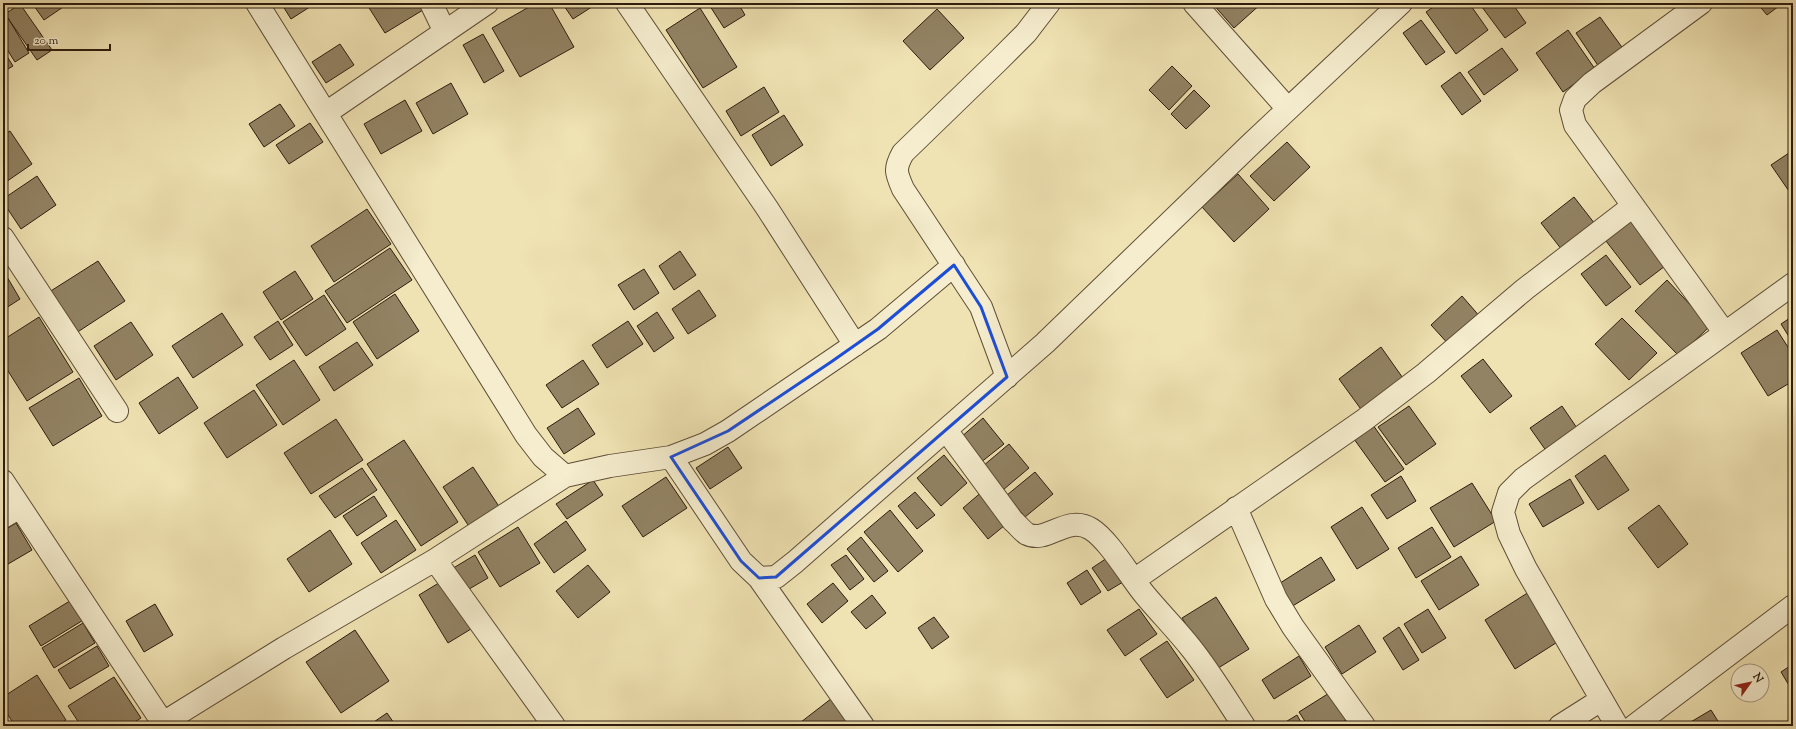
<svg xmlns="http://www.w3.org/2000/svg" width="1796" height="729" font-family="'Sorts Mill Goudy',serif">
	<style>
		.building { fill: #928364; stroke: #2d1c0e }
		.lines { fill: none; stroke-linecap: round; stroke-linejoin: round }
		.street-casing { stroke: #5e4e37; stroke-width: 24 }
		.street { stroke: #f5edce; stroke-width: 22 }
		.marked { fill: none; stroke: #1d4ed8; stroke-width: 3; stroke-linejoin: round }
	</style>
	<rect width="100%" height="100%" fill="#f0e3b3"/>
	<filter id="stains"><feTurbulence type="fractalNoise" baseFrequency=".005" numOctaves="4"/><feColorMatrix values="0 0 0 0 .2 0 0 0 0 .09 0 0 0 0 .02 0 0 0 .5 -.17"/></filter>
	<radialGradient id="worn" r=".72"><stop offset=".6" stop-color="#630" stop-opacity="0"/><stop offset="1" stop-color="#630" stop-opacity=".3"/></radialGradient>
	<path class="building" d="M 32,3 L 69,3 L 44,20 Z
		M 281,3 L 316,3 L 291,19 Z
		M 366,3 L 419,3 L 423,10 L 385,33 Z
		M 536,3 L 549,3 L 574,47 L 520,77 L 492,28 Z
		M 562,3 L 598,3 L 573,19 Z
		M 708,3 L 738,3 L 745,15 L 724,28 Z
		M 1212,3 L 1262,3 L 1234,28 Z
		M 1439,3 L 1469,3 L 1488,30 L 1456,54 L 1426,12 Z
		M 1479,3 L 1512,3 L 1526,23 L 1505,38 Z
		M 1757,3 L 1783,3 L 1767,15 Z
		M 20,4 L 52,50 L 37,60 L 5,14 Z
		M 700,8 L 737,67 L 703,88 L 666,30 Z
		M 937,9 L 964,38 L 930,70 L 903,41 Z
		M 1600,17 L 1624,50 L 1599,67 L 1576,33 Z
		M 8,18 L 29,53 L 15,62 L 3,43 L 3,21 Z
		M 1421,20 L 1445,52 L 1426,65 L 1403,33 Z
		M 1568,30 L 1595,69 L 1563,92 L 1536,53 Z
		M 483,34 L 504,71 L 484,83 L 463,45 Z
		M 340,44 L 354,65 L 326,83 L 312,62 Z
		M 1502,48 L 1518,70 L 1484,95 L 1468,72 Z
		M 3,50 L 13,66 L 3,72 Z
		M 1172,66 L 1192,86 L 1169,110 L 1149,90 Z
		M 1460,72 L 1481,101 L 1462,115 L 1441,86 Z
		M 451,83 L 468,114 L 433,134 L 416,103 Z
		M 764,87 L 779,112 L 741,136 L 726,111 Z
		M 1194,90 L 1210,106 L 1186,129 L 1171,114 Z
		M 405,100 L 422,131 L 381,154 L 364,124 Z
		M 280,104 L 295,126 L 264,147 L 249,124 Z
		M 784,115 L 803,145 L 771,166 L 752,135 Z
		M 310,123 L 323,142 L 289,164 L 276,145 Z
		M 10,131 L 32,164 L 3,184 L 3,135 Z
		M 1287,142 L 1310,167 L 1274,201 L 1250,176 Z
		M 1792,151 L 1793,151 L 1793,197 L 1771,165 Z
		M 1238,174 L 1269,209 L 1234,242 L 1202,207 Z
		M 37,176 L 56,205 L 21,229 L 3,202 L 3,199 Z
		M 1574,197 L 1595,224 L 1562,250 L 1541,223 Z
		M 367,209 L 391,244 L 334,282 L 311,246 Z
		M 1634,219 L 1669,263 L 1640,285 L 1606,241 Z
		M 390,248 L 412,280 L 347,323 L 325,291 Z
		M 680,251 L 696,275 L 674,290 L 659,266 Z
		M 1606,255 L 1631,287 L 1606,306 L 1581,274 Z
		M 98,261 L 125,301 L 73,335 L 46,294 Z
		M 644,269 L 659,293 L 634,310 L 618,285 Z
		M 3,270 L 20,299 L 3,310 Z
		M 295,271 L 313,299 L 281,320 L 263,292 Z
		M 1667,280 L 1710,326 L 1679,356 L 1635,311 Z
		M 699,290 L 716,316 L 688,334 L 672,309 Z
		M 395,294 L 419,331 L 377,359 L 353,322 Z
		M 324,295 L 346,329 L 306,356 L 283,322 Z
		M 1462,296 L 1482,319 L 1451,347 L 1431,325 Z
		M 657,312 L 674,338 L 654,352 L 637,326 Z
		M 222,313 L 243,345 L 193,378 L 172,346 Z
		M 1793,316 L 1793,343 L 1781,324 Z
		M 39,317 L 73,372 L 27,401 L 3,363 L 3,340 Z
		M 1622,318 L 1657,353 L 1629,380 L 1595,344 Z
		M 278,321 L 293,345 L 270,360 L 254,337 Z
		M 628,321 L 643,344 L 607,368 L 592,345 Z
		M 131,322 L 153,355 L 116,380 L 94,346 Z
		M 1777,330 L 1793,355 L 1793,381 L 1768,396 L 1741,353 Z
		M 357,342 L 373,365 L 334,391 L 319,367 Z
		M 1381,347 L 1405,381 L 1363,412 L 1339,379 Z
		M 1483,359 L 1512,396 L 1490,413 L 1461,376 Z
		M 294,360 L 320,400 L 283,425 L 256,385 Z
		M 583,360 L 599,384 L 562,408 L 546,385 Z
		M 178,377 L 198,408 L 159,434 L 139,403 Z
		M 79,378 L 102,416 L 53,446 L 29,408 Z
		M 254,390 L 277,425 L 227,458 L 204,423 Z
		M 1409,406 L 1436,444 L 1406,465 L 1378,427 Z
		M 1562,406 L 1579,431 L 1547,452 L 1530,428 Z
		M 578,408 L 595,434 L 564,454 L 547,428 Z
		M 983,418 L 1004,444 L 980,463 L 960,438 Z
		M 336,419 L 363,460 L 311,494 L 284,453 Z
		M 1373,425 L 1404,469 L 1385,482 L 1354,439 Z
		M 404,440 L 458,522 L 421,546 L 367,464 Z
		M 1009,444 L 1029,468 L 1003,490 L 983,466 Z
		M 728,447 L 742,468 L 710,489 L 696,468 Z
		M 944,455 L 967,483 L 941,506 L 917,478 Z
		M 1605,455 L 1629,490 L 1598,510 L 1575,476 Z
		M 473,467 L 502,511 L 472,531 L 443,487 Z
		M 362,468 L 377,490 L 335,518 L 319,496 Z
		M 1035,472 L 1053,494 L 1025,517 L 1007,495 Z
		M 1401,476 L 1416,501 L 1387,519 L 1371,495 Z
		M 666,477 L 687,508 L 643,537 L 622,506 Z
		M 1570,479 L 1584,503 L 1543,527 L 1529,504 Z
		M 593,480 L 603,495 L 567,519 L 556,504 Z
		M 1472,483 L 1496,521 L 1454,547 L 1430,508 Z
		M 984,490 L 1010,521 L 988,539 L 963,508 Z
		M 915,492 L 935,515 L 917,529 L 898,506 Z
		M 374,496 L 387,516 L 357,536 L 343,516 Z
		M 1659,505 L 1688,544 L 1658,568 L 1628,528 Z
		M 1362,507 L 1389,549 L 1357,569 L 1331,527 Z
		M 890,510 L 923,551 L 898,572 L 864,532 Z
		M 396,520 L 416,550 L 381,573 L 361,543 Z
		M 566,521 L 586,550 L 554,573 L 534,544 Z
		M 16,523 L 32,550 L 3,567 L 3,531 Z
		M 518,527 L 540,563 L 500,587 L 478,552 Z
		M 1432,527 L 1451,557 L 1416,578 L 1398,548 Z
		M 330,530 L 352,564 L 309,592 L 287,559 Z
		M 861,537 L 888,571 L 874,582 L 847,549 Z
		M 475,555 L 488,578 L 464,592 L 450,570 Z
		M 846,555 L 864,579 L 850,590 L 831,565 Z
		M 1461,556 L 1479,585 L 1439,610 L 1421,581 Z
		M 1321,557 L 1335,580 L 1291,607 L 1277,585 Z
		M 1107,558 L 1123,582 L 1108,591 L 1092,568 Z
		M 588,565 L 610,592 L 578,618 L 556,591 Z
		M 1087,570 L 1101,592 L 1081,605 L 1067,583 Z
		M 442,581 L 471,629 L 448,643 L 419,595 Z
		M 833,583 L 848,601 L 822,623 L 807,604 Z
		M 1529,592 L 1559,641 L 1515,669 L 1485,620 Z
		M 872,595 L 886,613 L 866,629 L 851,612 Z
		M 1216,597 L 1249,649 L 1215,670 L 1182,618 Z
		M 73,599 L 85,619 L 41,646 L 29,626 Z
		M 155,604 L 173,635 L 144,652 L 126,621 Z
		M 1139,609 L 1157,634 L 1125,656 L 1107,630 Z
		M 1428,609 L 1446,638 L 1422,653 L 1404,624 Z
		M 934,617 L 949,637 L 932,649 L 918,628 Z
		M 83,623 L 95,643 L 54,668 L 42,648 Z
		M 1359,625 L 1376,652 L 1342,674 L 1325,647 Z
		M 1399,627 L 1419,660 L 1403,670 L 1383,638 Z
		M 355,630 L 389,681 L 341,713 L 306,662 Z
		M 1167,641 L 1194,680 L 1167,698 L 1140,659 Z
		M 97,646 L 109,666 L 70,689 L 58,670 Z
		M 1299,656 L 1311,676 L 1274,699 L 1262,680 Z
		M 1793,664 L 1793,692 L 1781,672 Z
		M 37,675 L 66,720 L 56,726 L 15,726 L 3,707 L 3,697 Z
		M 114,677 L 141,718 L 129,726 L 81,726 L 68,706 Z
		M 1334,690 L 1351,717 L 1336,726 L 1308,726 L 1299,712 Z
		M 836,695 L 860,726 L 804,726 L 801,722 Z
		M 1711,710 L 1721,726 L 1691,726 L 1689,723 Z
		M 387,713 L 396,726 L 368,726 Z
		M 1297,715 L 1303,726 L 1279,726 Z"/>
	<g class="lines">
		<defs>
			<path id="street" d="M 257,3 L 526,435 L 543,457 L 565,476
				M 431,3 L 445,32
				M 627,3 L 767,208 L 855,345
				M 1194,3 L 1288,109
				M 1701,3 L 1592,83 L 1575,99 L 1571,110 L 1575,125 L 1724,332
				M 326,113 L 487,3
				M 3,238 L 117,411
				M 1007,377 L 981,307 L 903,189 C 896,173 894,169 903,153 L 998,61 L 1026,33 L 1049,3
				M 946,430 L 1013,521 C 1017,524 1022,531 1027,534 C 1047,544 1067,514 1091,529 C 1109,540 1130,577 1145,595 C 1160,613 1176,629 1191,648 C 1210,672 1227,700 1244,726
				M 671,457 L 741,561 L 759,578 L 776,577 L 795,562 L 1045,343 L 1252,143 L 1401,3
				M 3,481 L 163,723
				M 1236,508 L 1276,599 L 1293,627 L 1364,726
				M 3,517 L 20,507
				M 435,560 L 554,726
				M 759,578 L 863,726
				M 1134,580 L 1364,420 L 1426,373 L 1525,289 L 1633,206
				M 160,726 L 163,723 L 284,648 L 435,560 L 565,476 L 610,466 L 671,457 L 705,444 L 728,431 L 878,329 L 954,265
				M 1560,726 L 1601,700
				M 1617,726 L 1526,569 L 1509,534 L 1503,512 L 1509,493 L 1523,479 L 1793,284
				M 1634,726 L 1793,606"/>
		</defs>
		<use href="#street" class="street-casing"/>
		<use href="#street" class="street"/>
	</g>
	<path class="marked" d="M 954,265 L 981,307 L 1007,377 L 776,577 L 759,578 L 741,561 L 671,457 L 728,431 L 831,362 L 878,329 Z"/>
	<rect width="1796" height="729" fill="none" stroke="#f0e3b3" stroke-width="16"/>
	<rect x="4" y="4" width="1788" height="721" fill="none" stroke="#2d1c0e" stroke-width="2"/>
	<rect x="8" y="8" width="1780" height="713" fill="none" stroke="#2d1c0e"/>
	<g transform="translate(1750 683) rotate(57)"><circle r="19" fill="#f5edce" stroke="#a59981"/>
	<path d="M0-3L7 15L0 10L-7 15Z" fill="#8f2418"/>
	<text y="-6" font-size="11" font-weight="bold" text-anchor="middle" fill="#2d1c0e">N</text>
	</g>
	<path d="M28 44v6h82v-6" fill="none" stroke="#2d1c0e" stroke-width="2"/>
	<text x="34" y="44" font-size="12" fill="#2d1c0e" stroke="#f5edce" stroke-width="3" paint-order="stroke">20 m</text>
	<rect width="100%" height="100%" filter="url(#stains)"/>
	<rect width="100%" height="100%" fill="url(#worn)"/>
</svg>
